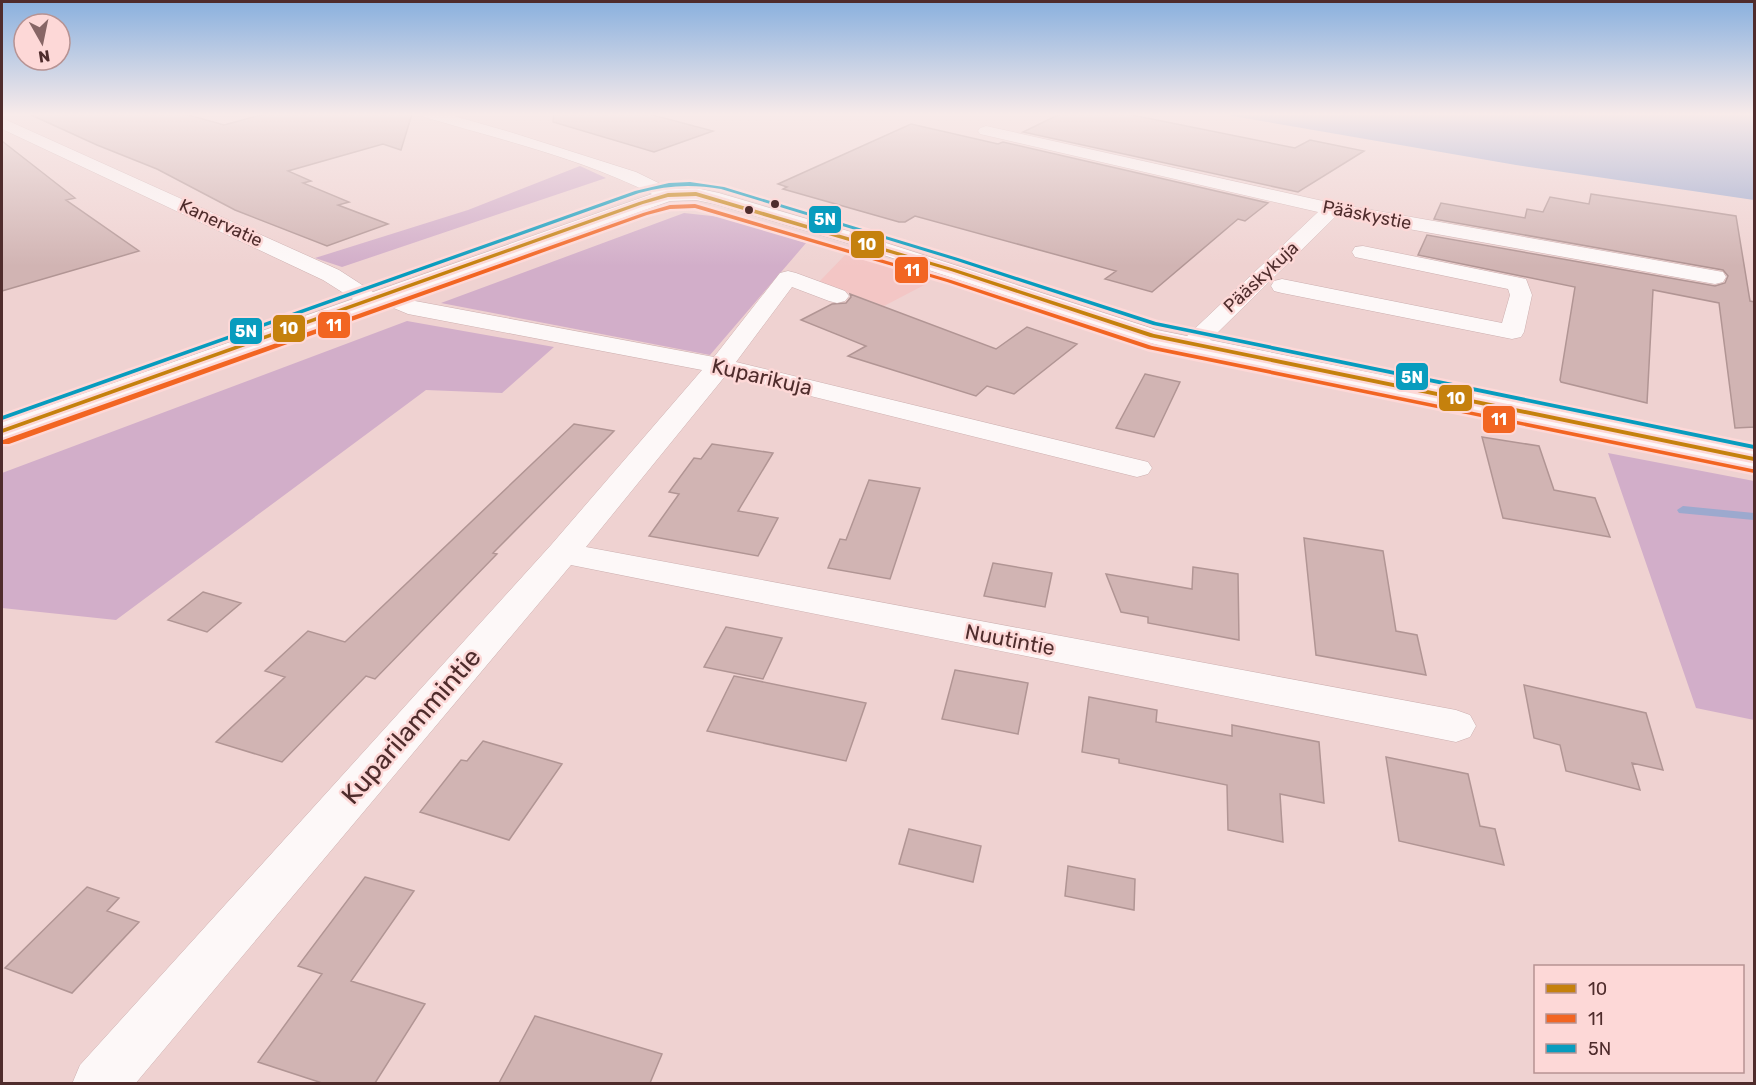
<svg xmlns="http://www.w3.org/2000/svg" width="1756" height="1085" font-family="Rubik,sans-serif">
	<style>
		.built { fill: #f3c6c5 }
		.forest { fill: #d2aec9 }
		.water { fill: #9ca9ce }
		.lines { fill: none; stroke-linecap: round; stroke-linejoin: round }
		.stream { fill: #9ca9ce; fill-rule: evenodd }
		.building { fill: #d1b4b3; stroke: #b19594; stroke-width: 1.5 }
		.minor-casing { stroke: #ccafaf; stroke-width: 1 }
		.minor { fill: #fdf8f8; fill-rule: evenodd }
		.bus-1-casing { stroke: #fdd8d7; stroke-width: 5 }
		.bus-2-casing { stroke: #fdd8d7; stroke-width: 5 }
		.bus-3-casing { stroke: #fdd8d7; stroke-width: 5 }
		.bus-1 { fill: #c5810d; fill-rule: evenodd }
		.bus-2 { fill: #f26522; fill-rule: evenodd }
		.bus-3 { fill: #089cbe; fill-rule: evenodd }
		.bus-dot { fill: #4f2c2c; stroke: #fdd8d7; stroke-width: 2 }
		.labels { text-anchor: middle; stroke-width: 5; stroke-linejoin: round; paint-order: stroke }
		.far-street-label { font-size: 18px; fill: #4f2c2c; stroke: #fdd8d7 }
		.street-label { font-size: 21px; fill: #4f2c2c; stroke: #fdd8d7 }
		.near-street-label { font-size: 26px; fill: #4f2c2c; stroke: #fdd8d7 }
		.line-badge { stroke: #fdd8d7; stroke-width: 2 }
		.badge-label { font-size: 16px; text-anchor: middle; font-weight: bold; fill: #fff }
	</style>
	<rect width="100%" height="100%" fill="#efd2d1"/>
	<path class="built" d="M 847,253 L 930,282 L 884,306 L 819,282 Z"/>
	<path class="forest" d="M 580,166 L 606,178 L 342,267 L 315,258 L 468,210 Z
		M 684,213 L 730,218 L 806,243 L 710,355 L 441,303 Z
		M 407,321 L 554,347 L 502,393 L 426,390 L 116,620 L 2,608 L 2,473 Z
		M 1608,453 L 1754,481 L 1754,720 L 1696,708 Z"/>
	<path class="water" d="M 1221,114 L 1754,114 L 1754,200 L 1516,165 Z"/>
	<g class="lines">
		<path class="stream" d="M 1683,506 L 1754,513 L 1754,520 L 1679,513 L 1677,510 Z"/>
	</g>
	<path class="building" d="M 29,114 L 185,114 L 224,125 L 264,114 L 412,114 L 401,150 L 383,144 L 288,171 L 311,181 L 303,183 L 349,202 L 338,205 L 388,224 L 327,246 L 235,210 L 157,169 L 97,145 Z
		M 554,114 L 649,114 L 713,131 L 654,152 L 553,122 Z
		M 1060,114 L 1127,114 L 1295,148 L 1310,140 L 1364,151 L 1298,192 L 1023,132 Z
		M 911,124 L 998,144 L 1003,142 L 1268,203 L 1245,221 L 1238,219 L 1152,292 L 1105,279 L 1116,271 L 915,216 L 905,222 L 899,222 L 783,189 L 787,187 L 778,184 Z
		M 2,141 L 75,198 L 66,200 L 139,251 L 2,291 Z
		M 1591,194 L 1736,216 L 1750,301 L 1755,302 L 1755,427 L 1735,428 L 1719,303 L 1653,290 L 1647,403 L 1561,382 L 1560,380 L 1575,287 L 1418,255 L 1427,235 L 1715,286 L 1725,283 L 1728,276 L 1723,270 L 1434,219 L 1441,203 L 1525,218 L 1527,209 L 1543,212 L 1550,197 L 1589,204 Z
		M 850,294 L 996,349 L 1027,327 L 1077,344 L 1014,394 L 987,386 L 976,396 L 848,356 L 866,346 L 801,320 L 832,304 L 846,303 L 851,297 Z
		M 1145,374 L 1180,382 L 1154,437 L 1116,428 Z
		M 574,424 L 614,431 L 493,553 L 497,554 L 375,679 L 366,676 L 282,762 L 216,742 L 285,677 L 265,671 L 308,631 L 345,642 Z
		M 1482,437 L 1539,446 L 1554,490 L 1595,498 L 1610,537 L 1503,518 Z
		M 712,444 L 773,453 L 738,511 L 778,518 L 758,556 L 649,536 L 679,494 L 669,492 L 694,458 L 701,459 Z
		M 869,480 L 920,488 L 890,579 L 828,568 L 840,539 L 846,540 Z
		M 1304,538 L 1383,551 L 1396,631 L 1417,635 L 1426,675 L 1316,655 Z
		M 993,563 L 1052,573 L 1045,607 L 984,596 Z
		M 1193,567 L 1238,574 L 1239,640 L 1148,623 L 1148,617 L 1121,612 L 1106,574 L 1192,589 Z
		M 203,592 L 241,603 L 207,632 L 168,620 Z
		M 726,627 L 782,638 L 763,679 L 704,667 Z
		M 955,670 L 1028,683 L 1018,734 L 942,719 Z
		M 734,676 L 866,703 L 846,761 L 707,731 Z
		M 1524,685 L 1646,713 L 1663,770 L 1632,763 L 1640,790 L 1566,771 L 1560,745 L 1534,738 Z
		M 1089,697 L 1157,710 L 1156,722 L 1232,736 L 1232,725 L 1319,742 L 1324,803 L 1280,794 L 1283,842 L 1228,830 L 1227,785 L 1119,763 L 1119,759 L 1082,752 Z
		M 483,741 L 562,764 L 509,840 L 420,812 L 461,760 L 467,761 Z
		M 1386,757 L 1468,774 L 1480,826 L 1495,829 L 1504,865 L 1399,841 Z
		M 909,829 L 981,846 L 973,882 L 899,864 Z
		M 1068,866 L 1135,879 L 1134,910 L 1065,896 Z
		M 365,877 L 414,891 L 351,981 L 425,1004 L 375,1083 L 322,1083 L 258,1062 L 322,974 L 298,966 Z
		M 87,887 L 119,898 L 107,911 L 139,922 L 72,993 L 5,968 Z
		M 535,1016 L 662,1054 L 650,1083 L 499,1083 Z"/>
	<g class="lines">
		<defs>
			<path id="minor" d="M 422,114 L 447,114 L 510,132 L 636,172 L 671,189 L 696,188 L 719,193 L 855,233 L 1157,330 L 1187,336 L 1318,212 L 980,134 L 978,131 L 980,128 L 986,126 L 1332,203 L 1723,272 L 1726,277 L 1723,282 L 1715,284 L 1336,216 L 1210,340 L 1754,450 L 1754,468 L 1192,354 L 1143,341 L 841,241 L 715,204 L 696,200 L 670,201 L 405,296 L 415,301 L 714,357 L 780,273 L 788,271 L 796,273 L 845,291 L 849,296 L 845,301 L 837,303 L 829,301 L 792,287 L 736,362 L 1148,462 L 1152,468 L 1148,474 L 1137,477 L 726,375 L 586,547 L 1456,710 L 1470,715 L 1476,726 L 1470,737 L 1456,742 L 571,565 L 135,1084 L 72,1084 L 80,1065 L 551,545 L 702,370 L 408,314 L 384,304 L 2,439 L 2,422 L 353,299 L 323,280 L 2,129 L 2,118 L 339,270 L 373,292 L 652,194 C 583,159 499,139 424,117 Z
				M 1363,246 L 1526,279 L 1532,295 L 1524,332 L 1521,337 L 1512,339 L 1282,293 L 1274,291 L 1271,286 L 1274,281 L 1282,279 L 1502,323 L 1510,295 L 1508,289 L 1355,257 L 1352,252 L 1355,247 Z"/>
		</defs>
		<use href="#minor" class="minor-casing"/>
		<use href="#minor" class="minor"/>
		<defs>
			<path id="bus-1" d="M 696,192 L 955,269 L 1154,334 L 1754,457 L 1754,461 L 1150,337 L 951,271 L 696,196 L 668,197 L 643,204 L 2,433 L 2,429 L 639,202 L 668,193 Z"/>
			<path id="bus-2" d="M 695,204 L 951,280 L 1152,346 L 1752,469 L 1754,469 L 1754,473 L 1148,349 L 947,282 L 695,208 L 670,209 L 647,215 L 9,444 L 3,444 L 2,442 L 3,440 L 643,213 L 670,205 Z"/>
			<path id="bus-3" d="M 690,182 L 724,187 L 958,258 L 1156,322 L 1754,445 L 1754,449 L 1153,325 L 954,260 L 721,189 C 693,184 667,185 639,193 L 2,420 L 2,416 L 635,191 L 669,183 Z"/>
		</defs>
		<use href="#bus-1" class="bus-1-casing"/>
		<use href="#bus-2" class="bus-2-casing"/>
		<use href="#bus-3" class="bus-3-casing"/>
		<use href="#bus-1" class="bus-1"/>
		<use href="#bus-2" class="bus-2"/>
		<use href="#bus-3" class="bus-3"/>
	</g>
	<linearGradient id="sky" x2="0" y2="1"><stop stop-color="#89b0de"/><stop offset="0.43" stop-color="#f8ebea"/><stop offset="1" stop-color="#f8ebea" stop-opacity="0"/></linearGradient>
	<rect width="1756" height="266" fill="url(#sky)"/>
	<g class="bus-dot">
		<circle cx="775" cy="204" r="5"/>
		<circle cx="749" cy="210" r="5"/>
	</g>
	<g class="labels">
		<g class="far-street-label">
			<text transform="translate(1367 215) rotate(11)" y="6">Pääskystie</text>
			<text transform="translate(221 223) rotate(25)" y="6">Kanervatie</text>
			<text transform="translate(1261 277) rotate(-43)" y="6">Pääskykuja</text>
		</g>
		<g class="street-label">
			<text transform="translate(762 377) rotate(13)" y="7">Kuparikuja</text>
			<text transform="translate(1010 640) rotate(11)" y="7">Nuutintie</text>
		</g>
		<g class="near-street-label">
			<text transform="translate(411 726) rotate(-49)" y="9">Kuparilammintie</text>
		</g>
	</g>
	<g class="line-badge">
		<rect x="808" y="205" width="34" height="29" rx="6" fill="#089cbe"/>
		<rect x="850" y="230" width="35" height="29" rx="6" fill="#c5810d"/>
		<rect x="894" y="256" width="35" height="28" rx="6" fill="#f26522"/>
		<rect x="317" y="311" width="34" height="28" rx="6" fill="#f26522"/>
		<rect x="272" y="314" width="34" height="29" rx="6" fill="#c5810d"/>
		<rect x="229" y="317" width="34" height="28" rx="6" fill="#089cbe"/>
		<rect x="1395" y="362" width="34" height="29" rx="6" fill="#089cbe"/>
		<rect x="1438" y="384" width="35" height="28" rx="6" fill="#c5810d"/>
		<rect x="1482" y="405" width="34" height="29" rx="6" fill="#f26522"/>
	</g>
	<g class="badge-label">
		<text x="825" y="225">5N</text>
		<text x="867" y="250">10</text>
		<text x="912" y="276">11</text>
		<text x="334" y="331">11</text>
		<text x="289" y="334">10</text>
		<text x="246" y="337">5N</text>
		<text x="1412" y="383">5N</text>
		<text x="1456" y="404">10</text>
		<text x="1499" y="425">11</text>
	</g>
	<rect width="1756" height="1085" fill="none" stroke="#4f2c2c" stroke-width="6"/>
	<rect x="1534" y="965" width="210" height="108" fill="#fdd8d7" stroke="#b79393" stroke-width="1.5"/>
	<rect x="1546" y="984" width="30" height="9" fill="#c5810d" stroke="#b79393" stroke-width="1.5"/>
	<text x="1588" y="995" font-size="18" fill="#4f2c2c">10</text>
	<rect x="1546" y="1014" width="30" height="9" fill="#f26522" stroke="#b79393" stroke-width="1.5"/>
	<text x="1588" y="1025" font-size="18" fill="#4f2c2c">11</text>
	<rect x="1546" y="1044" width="30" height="9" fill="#089cbe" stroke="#b79393" stroke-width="1.5"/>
	<text x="1588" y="1055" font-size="18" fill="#4f2c2c">5N</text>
	<g transform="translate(42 42) rotate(171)"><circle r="28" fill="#fdd8d7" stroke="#b79393" stroke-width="1.5"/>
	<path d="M0-4.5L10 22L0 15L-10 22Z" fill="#876666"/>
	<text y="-9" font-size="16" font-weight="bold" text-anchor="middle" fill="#4f2c2c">N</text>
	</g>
</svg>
